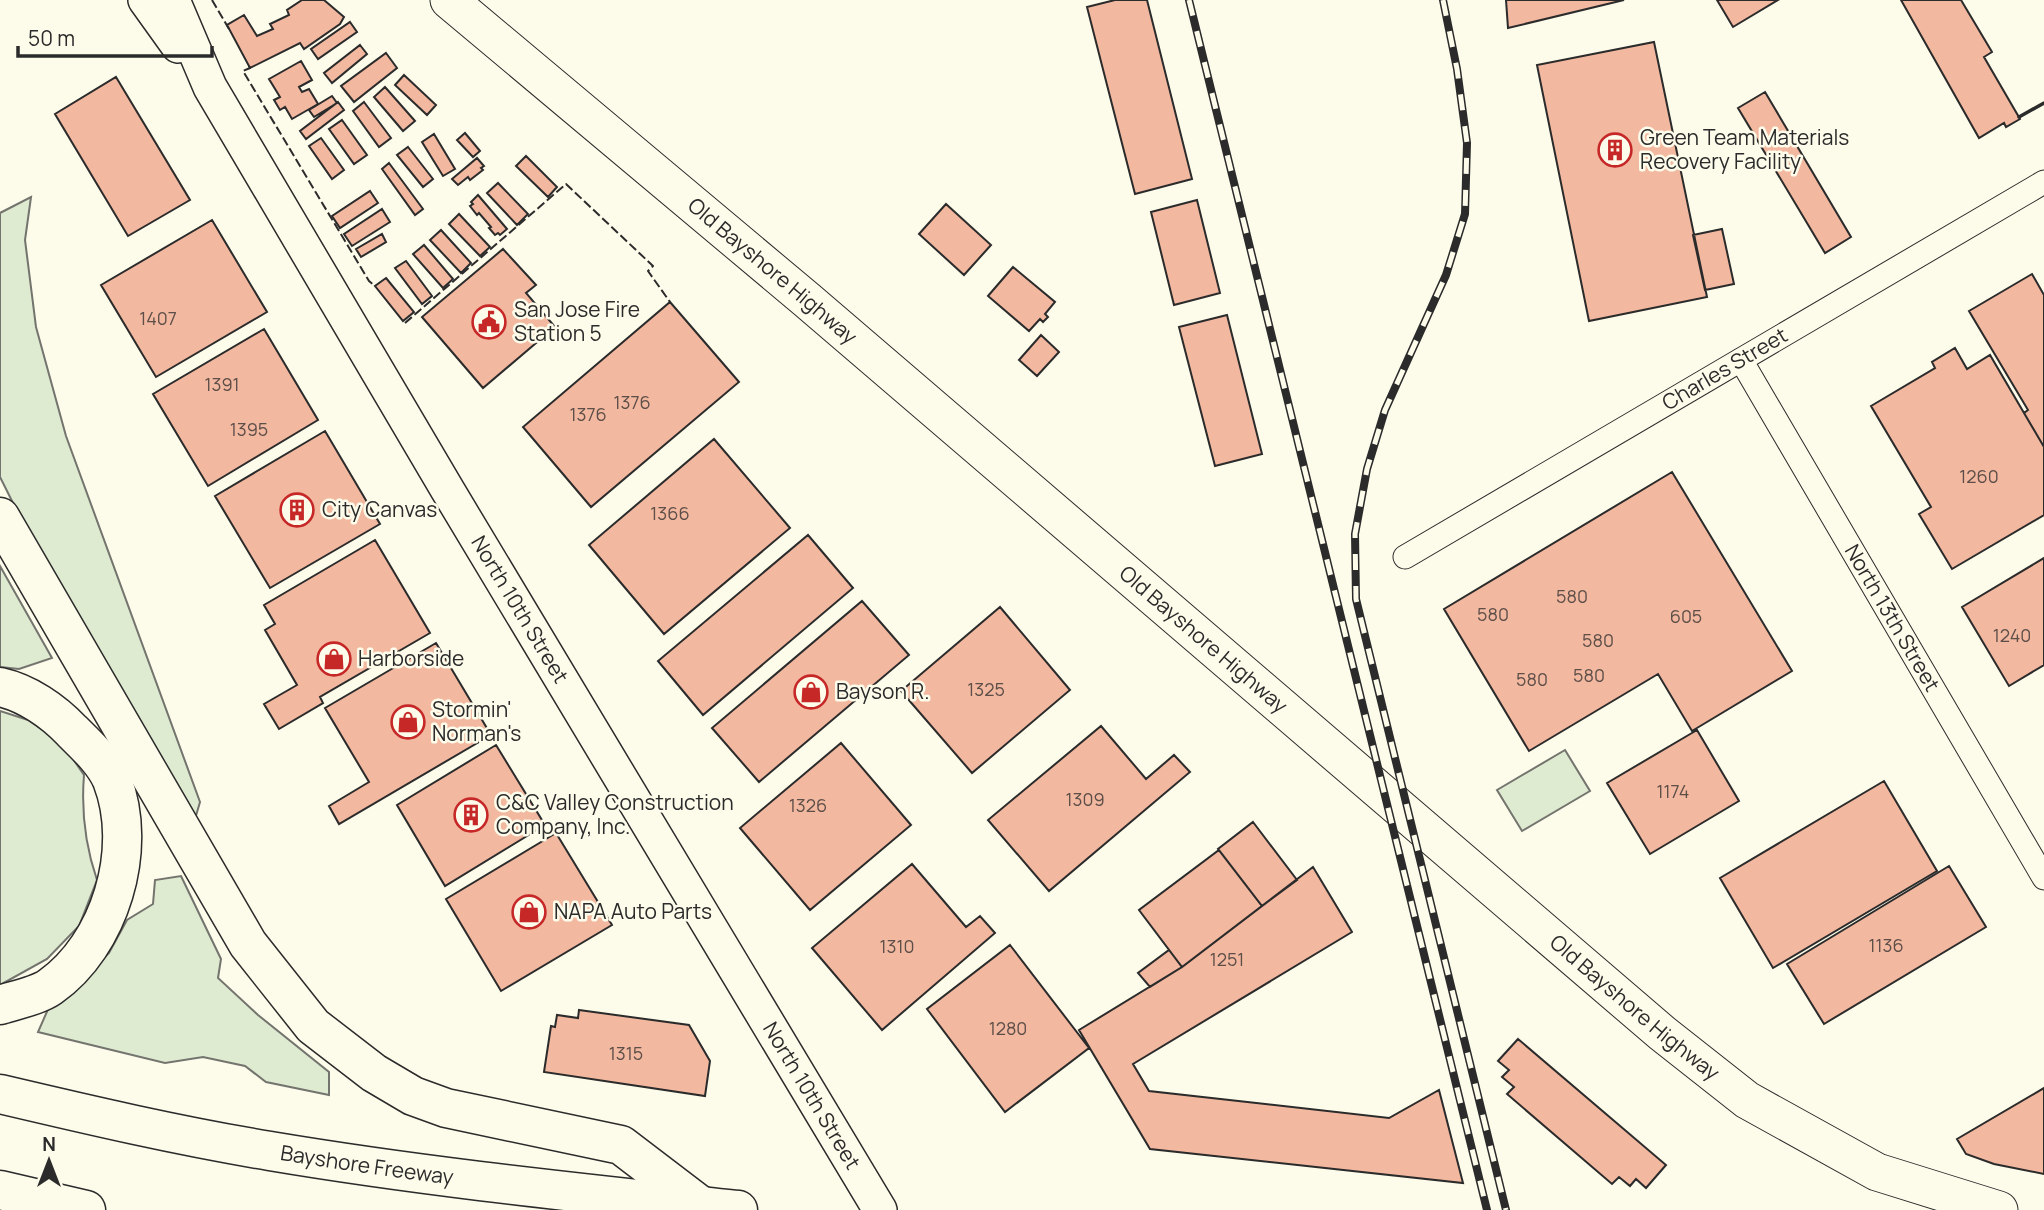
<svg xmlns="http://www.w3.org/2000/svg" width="2044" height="1210" font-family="Manrope,sans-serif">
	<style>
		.green { fill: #deebd1; stroke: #74746e; stroke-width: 2 }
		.building { fill: #f2b8a0; stroke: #2b2b2b; stroke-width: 2 }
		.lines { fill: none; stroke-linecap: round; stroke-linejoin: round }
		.minor-casing { stroke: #2b2b2b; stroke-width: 25 }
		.secondary-casing { stroke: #2b2b2b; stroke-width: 36 }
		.primary-casing { stroke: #2b2b2b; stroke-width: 39 }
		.motorway-casing { stroke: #2b2b2b; stroke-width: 41 }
		.minor { stroke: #fdfbea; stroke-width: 23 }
		.secondary { stroke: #fdfbea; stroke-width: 33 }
		.primary { stroke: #fdfbea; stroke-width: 37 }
		.motorway { stroke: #fdfbea; stroke-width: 38 }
		.rail-casing { stroke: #2b2b2b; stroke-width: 8 }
		.rail { stroke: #fdfbea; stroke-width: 5; stroke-dasharray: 16; stroke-linecap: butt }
		.fence { stroke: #2b2b2b; stroke-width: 2; stroke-dasharray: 9 3.5; stroke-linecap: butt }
		.wall { stroke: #2b2b2b; stroke-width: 3.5 }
		.labels { text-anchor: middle; stroke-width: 5; stroke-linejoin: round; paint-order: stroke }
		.number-label { font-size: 18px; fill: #5d4e48 }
		.poi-label { font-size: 21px; fill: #2b2b2b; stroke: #fdfbea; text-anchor: start }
		.street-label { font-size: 21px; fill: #2b2b2b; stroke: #fdfbea }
	</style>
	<rect width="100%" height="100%" fill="#fdfbea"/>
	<path class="green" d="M 31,197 L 25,240 L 36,327 L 66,436 L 200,802 L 195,819 L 29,535 L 0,477 L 0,213 Z
		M 0,566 L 52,658 L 19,669 L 0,667 Z
		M 0,711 L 28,720 L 62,743 L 84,775 C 81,812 85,845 97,880 L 79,926 L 47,959 L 0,985 Z
		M 1565,750 L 1590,791 L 1522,831 L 1497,790 Z
		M 181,876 L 221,959 L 218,978 L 258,1015 L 329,1072 L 329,1095 L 266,1082 L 245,1066 L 203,1057 L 165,1063 L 38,1032 L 49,1007 L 68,993 L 109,953 L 127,920 L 153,904 L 155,880 Z"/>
	<path class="building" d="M 302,0 L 324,0 L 344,17 L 340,24 L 304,49 L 300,43 L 250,68 L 227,25 L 244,15 L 257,36 L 273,29 L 270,24 L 289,15 L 287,10 Z
		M 1115,0 L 1147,0 L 1192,179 L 1135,194 L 1087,7 Z
		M 1506,0 L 1624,0 L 1508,28 Z
		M 1717,0 L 1778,0 L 1733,27 Z
		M 1901,0 L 1961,0 L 1992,52 L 1984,57 L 2020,119 L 2006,127 L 2004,123 L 1979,138 Z
		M 350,22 L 357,32 L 318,59 L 311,49 Z
		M 1654,42 L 1707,297 L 1589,321 L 1537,65 Z
		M 360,45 L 367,54 L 332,83 L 324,73 Z
		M 386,53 L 397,68 L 354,102 L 341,86 Z
		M 301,61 L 312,80 L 299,87 L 302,92 L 309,89 L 318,104 L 292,119 L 285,107 L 280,110 L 274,100 L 280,97 L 269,79 Z
		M 404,75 L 436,105 L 427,115 L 395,85 Z
		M 116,77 L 190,200 L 128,236 L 55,114 Z
		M 385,87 L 415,121 L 403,131 L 374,97 Z
		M 1765,92 L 1851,237 L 1825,253 L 1738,108 Z
		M 332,96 L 337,103 L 314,117 L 309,110 Z
		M 338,102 L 344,110 L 306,139 L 300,131 Z
		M 364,102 L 391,138 L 379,147 L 353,111 Z
		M 342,120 L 367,155 L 354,164 L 329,129 Z
		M 465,133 L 480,151 L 473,157 L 457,140 Z
		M 434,134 L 455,169 L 443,176 L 422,142 Z
		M 321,138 L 344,170 L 332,179 L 309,146 Z
		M 408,147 L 433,179 L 423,187 L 397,155 Z
		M 526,156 L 557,187 L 548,197 L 516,166 Z
		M 477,158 L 484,166 L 481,168 L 483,170 L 470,180 L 468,177 L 458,185 L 452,179 Z
		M 389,163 L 423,209 L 415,215 L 382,169 Z
		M 498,183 L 528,214 L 517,225 L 487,193 Z
		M 370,191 L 378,203 L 340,228 L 332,216 Z
		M 478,195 L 507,229 L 500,235 L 498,233 L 495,235 L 489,228 L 491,227 L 479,213 L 477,215 L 470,206 L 473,204 L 471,202 Z
		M 1197,200 L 1220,293 L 1174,305 L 1151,212 Z
		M 946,204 L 991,245 L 964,275 L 919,234 Z
		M 382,209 L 390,222 L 352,246 L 344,234 Z
		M 459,214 L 490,247 L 480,256 L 449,224 Z
		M 212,220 L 267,312 L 156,377 L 101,285 Z
		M 1722,229 L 1734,284 L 1705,290 L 1693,235 Z
		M 441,230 L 471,263 L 461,273 L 430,240 Z
		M 382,234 L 386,242 L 361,257 L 356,249 Z
		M 424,245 L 453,279 L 443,288 L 413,254 Z
		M 503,249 L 536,285 L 526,293 L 555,327 L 483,388 L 422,317 Z
		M 406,261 L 432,296 L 422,304 L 395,268 Z
		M 1013,267 L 1055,302 L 1045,314 L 1048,317 L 1043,322 L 1040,319 L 1029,331 L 988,296 Z
		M 2032,274 L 2044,295 L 2044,447 L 2024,413 L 2028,410 L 1969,311 Z
		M 386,278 L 414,312 L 403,321 L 375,286 Z
		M 670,302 L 739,382 L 591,507 L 523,427 Z
		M 1227,315 L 1262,454 L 1215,466 L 1179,327 Z
		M 264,329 L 318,420 L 208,486 L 153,394 Z
		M 1041,335 L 1059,352 L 1037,376 L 1019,360 Z
		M 1955,348 L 1967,369 L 1990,355 L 2044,447 L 2044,515 L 1952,569 L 1919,514 L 1931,507 L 1871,406 L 1935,368 L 1932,362 Z
		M 325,431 L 380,524 L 270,588 L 215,496 Z
		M 714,439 L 790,528 L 664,634 L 589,545 Z
		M 1672,472 L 1792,671 L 1692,731 L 1658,674 L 1529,751 L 1444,609 Z
		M 808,535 L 853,588 L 703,715 L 658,661 Z
		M 375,540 L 430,633 L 320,697 L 323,703 L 279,729 L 264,704 L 297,685 L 265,630 L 275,624 L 264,605 Z
		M 2044,558 L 2044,665 L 2009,686 L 1962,607 Z
		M 862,601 L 909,655 L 759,782 L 712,728 Z
		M 1000,607 L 1070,690 L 972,773 L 901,691 Z
		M 436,643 L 491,735 L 339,824 L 329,806 L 369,782 L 325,708 Z
		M 1101,726 L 1146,779 L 1174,755 L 1190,772 L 1049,891 L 988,820 Z
		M 1697,730 L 1739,801 L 1650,854 L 1607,783 Z
		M 841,743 L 911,825 L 810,910 L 740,828 Z
		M 496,745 L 545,825 L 445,886 L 397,805 Z
		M 1884,781 L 1937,871 L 1773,968 L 1720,878 Z
		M 1253,822 L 1297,880 L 1262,906 L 1218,849 Z
		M 556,833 L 612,925 L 501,991 L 446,899 Z
		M 1219,850 L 1262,906 L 1182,967 L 1139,910 Z
		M 912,864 L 966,927 L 980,916 L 995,933 L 882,1030 L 812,948 Z
		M 1949,866 L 1986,927 L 1824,1024 L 1787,964 Z
		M 1313,867 L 1352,932 L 1133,1064 L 1149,1091 L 1389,1118 L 1439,1090 L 1463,1183 L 1150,1149 L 1079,1030 L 1182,967 Z
		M 1010,945 L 1089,1048 L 1005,1112 L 927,1009 Z
		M 1169,950 L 1182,967 L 1150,987 L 1138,973 Z
		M 579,1010 L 689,1025 L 710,1061 L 705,1096 L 544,1072 L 551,1026 L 555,1027 L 557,1015 L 578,1018 Z
		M 1518,1039 L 1666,1165 L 1646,1188 L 1636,1179 L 1630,1186 L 1619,1177 L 1612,1184 L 1507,1094 L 1514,1087 L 1502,1077 L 1509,1070 L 1498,1061 Z
		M 2044,1088 L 2044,1174 L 1994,1164 L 1966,1154 L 1957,1139 Z"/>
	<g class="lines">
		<defs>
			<g id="minor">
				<path id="s1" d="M 1741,360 L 2044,878"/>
				<path id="s2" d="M 1405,557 L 2044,182"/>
			</g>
			<g id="secondary">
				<path d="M 145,0 L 178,46"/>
				<path id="s3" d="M 173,0 L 210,87 L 447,489 L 880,1210"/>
			</g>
			<g id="primary">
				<path id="s4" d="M 449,0 L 807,300 L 1662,1033 L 1747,1100 L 1877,1172 L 1999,1210"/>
			</g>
			<g id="motorway">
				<path d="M 0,517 L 248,944 L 313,1026 L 374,1073 L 413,1096 L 446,1108 L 621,1145 L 701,1206"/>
				<path d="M 0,687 C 27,693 53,711 72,731 C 86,745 104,761 112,780 C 139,849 110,945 50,987 C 37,996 15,1000 0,1005"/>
				<path id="s5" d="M 0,1094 C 89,1115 179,1136 270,1151 C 425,1177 582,1193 738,1210"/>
				<path d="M 0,1190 L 86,1210"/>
			</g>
		</defs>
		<use href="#minor" class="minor-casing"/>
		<use href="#secondary" class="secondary-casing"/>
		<use href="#primary" class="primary-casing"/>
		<use href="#motorway" class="motorway-casing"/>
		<use href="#minor" class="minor"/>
		<use href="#secondary" class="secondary"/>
		<use href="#primary" class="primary"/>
		<use href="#motorway" class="motorway"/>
		<defs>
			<path id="rail" d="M 1189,0 L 1487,1210
				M 1443,0 L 1457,69 L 1467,143 L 1465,214 L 1446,275 L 1385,410 L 1367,469 L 1355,534 L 1356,599 L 1506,1210"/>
		</defs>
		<use href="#rail" class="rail-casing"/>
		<use href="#rail" class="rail"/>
		<path class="fence" d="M 212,0 L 229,29
			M 249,66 L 250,68 L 243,71 L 369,281 L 375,286
			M 405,323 L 566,184 L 653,266 L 648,271 L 670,302"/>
		<path class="wall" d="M 2019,117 L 2044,103"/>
	</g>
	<defs>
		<symbol id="building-ring" viewBox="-11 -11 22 22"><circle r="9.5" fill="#fdfbea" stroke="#c62828" stroke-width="1.5"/><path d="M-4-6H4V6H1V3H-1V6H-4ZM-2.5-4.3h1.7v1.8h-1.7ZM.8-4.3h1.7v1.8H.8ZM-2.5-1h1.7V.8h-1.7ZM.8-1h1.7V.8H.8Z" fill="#c62828"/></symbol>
		<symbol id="civic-ring" viewBox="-11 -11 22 22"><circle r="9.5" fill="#fdfbea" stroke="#c62828" stroke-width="1.5"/><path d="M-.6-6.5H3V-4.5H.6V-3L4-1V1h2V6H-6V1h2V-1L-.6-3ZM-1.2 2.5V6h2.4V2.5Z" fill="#c62828"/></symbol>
		<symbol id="shop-ring" viewBox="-11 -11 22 22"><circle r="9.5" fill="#fdfbea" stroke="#c62828" stroke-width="1.5"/><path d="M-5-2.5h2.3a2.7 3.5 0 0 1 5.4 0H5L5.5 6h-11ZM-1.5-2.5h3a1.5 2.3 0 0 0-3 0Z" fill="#c62828"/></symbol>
	</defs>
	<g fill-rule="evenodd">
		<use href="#building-ring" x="1596" y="131" width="38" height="38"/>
		<use href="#civic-ring" x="470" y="303" width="38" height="38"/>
		<use href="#building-ring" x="278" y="491" width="38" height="38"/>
		<use href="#shop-ring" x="315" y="640" width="38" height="38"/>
		<use href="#shop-ring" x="792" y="673" width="38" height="38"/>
		<use href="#shop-ring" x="389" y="703" width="38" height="38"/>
		<use href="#building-ring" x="452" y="796" width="38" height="38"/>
		<use href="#shop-ring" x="510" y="893" width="38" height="38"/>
	</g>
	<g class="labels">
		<g class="number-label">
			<text x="158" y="325">1407</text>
			<text x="222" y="391">1391</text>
			<text x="632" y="409">1376</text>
			<text x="588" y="421">1376</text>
			<text x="249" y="436">1395</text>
			<text x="1979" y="483">1260</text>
			<text x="670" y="520">1366</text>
			<text x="1572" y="603">580</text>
			<text x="1493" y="621">580</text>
			<text x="1686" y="623">605</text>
			<text x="2012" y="642">1240</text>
			<text x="1598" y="647">580</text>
			<text x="1589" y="682">580</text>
			<text x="1532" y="686">580</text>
			<text x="986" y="696">1325</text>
			<text x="1673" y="798">1174</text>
			<text x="1085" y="806">1309</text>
			<text x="808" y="812">1326</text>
			<text x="1886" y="952">1136</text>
			<text x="897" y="953">1310</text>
			<text x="1227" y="966">1251</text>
			<text x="1008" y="1035">1280</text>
			<text x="626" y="1060">1315</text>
		</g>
		<g class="poi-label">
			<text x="1640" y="145">Green Team Materials<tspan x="1640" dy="24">Recovery Facility</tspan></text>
			<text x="514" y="317">San Jose Fire<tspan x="514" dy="24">Station 5</tspan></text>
			<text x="322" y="517">City Canvas</text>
			<text x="358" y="666">Harborside</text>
			<text x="836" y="699">Bayson R.</text>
			<text x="432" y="717">Stormin'<tspan x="432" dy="24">Norman's</tspan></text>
			<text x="496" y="810">C&amp;C Valley Construction<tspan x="496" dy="24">Company, Inc.</tspan></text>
			<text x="554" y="919">NAPA Auto Parts</text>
		</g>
		<g class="street-label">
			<text dy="7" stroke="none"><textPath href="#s4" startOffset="422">Old Bayshore Highway</textPath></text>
			<text dy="7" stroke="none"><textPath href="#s2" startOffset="371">Charles Street</textPath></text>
			<text dy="7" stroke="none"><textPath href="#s3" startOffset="702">North 10th Street</textPath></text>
			<text dy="7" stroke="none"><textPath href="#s1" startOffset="299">North 13th Street</textPath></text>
			<text dy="7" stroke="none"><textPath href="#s4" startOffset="989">Old Bayshore Highway</textPath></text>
			<text dy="7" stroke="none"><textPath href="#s4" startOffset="1556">Old Bayshore Highway</textPath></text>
			<text dy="7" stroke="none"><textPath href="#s3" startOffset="1269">North 10th Street</textPath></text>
			<text dy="7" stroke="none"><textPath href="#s5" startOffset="374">Bayshore Freeway</textPath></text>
		</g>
	</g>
	<g transform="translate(49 1161)" stroke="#fdfbea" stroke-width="5" paint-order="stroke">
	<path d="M0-5L12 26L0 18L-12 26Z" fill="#2b2b2b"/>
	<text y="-10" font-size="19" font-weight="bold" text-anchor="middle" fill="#2b2b2b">N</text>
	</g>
	<path d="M18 46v10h194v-10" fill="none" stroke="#2b2b2b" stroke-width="3.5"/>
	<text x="28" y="46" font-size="21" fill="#2b2b2b" stroke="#fdfbea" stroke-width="5" paint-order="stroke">50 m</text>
</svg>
